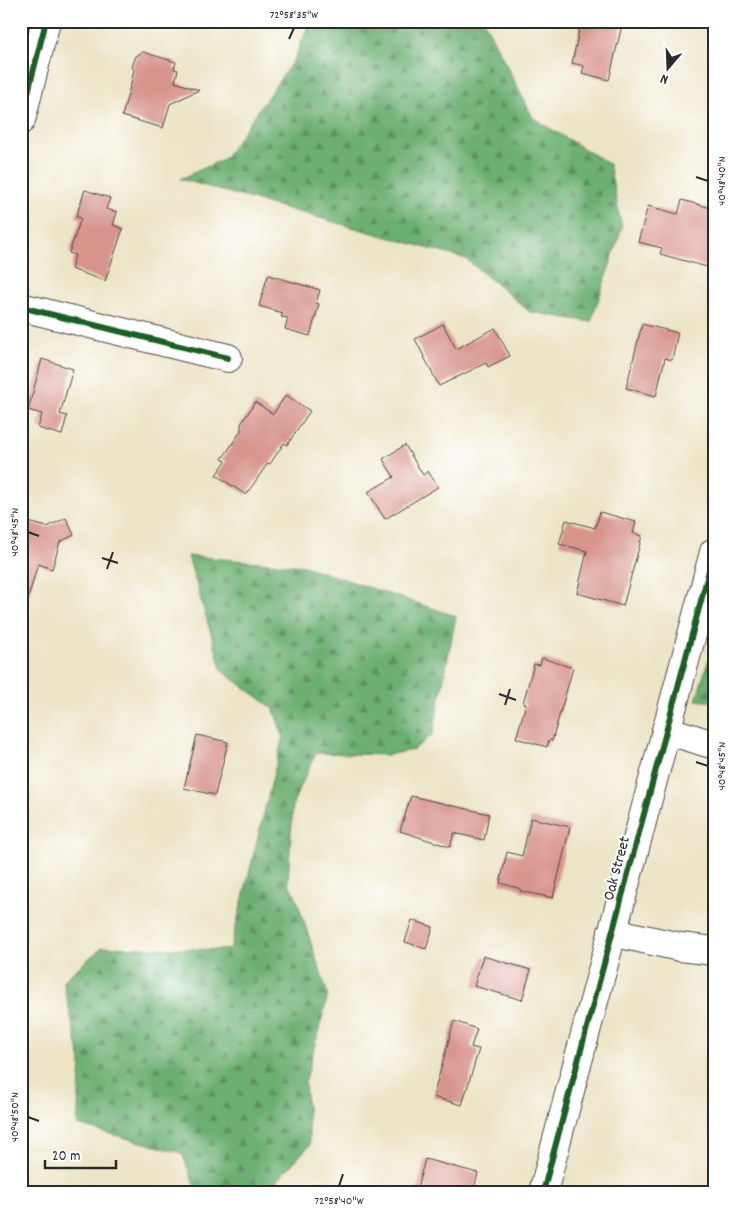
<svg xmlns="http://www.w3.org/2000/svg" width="735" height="1213" font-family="Dekko,sans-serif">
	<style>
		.forest { fill: url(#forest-firs); stroke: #4c6d4e }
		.building { fill: #d8958e }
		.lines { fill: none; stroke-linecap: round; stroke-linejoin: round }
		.minor-casing { stroke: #484742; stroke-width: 30 }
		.minor { stroke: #fff; stroke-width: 28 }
		.cycleway-casing { stroke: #fff; stroke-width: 9 }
		.cycleway { stroke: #1b5e20; stroke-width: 6 }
		.ticks { fill: none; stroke: #2b2b2b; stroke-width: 2 }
		.labels { text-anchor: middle; stroke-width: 4; stroke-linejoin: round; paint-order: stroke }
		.street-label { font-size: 16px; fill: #2b2b2b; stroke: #fff }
		.neatline { fill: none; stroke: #2b2b2b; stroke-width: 2 }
		.ticks-label { font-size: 12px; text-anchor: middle; fill: #2b2b2b }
	</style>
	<defs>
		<pattern id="forest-firs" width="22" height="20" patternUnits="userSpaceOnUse" patternTransform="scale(1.25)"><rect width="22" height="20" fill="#6caf72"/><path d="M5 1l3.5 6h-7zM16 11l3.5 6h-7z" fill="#598f5e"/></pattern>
	</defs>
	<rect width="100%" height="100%" fill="#fff"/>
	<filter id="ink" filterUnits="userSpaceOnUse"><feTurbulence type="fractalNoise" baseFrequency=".02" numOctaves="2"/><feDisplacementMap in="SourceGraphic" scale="10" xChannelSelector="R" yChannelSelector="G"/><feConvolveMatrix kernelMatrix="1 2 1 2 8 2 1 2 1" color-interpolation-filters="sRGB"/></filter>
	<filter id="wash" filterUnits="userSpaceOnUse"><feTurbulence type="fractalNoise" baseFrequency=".0096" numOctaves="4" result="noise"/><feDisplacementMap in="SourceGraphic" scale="20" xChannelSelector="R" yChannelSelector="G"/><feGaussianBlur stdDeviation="1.12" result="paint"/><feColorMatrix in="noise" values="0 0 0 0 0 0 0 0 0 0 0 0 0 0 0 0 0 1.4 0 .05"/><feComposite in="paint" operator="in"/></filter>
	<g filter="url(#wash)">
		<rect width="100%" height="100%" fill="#ece4c6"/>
		<path class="forest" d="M 310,21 L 484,21 L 533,118 L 609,164 L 622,228 L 591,322 L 530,312 L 466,259 L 180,179 L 224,159 L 295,58 Z
			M 188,556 L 304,566 L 456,616 L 433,734 L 413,750 L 387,755 L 316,753 L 293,803 L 288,882 L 296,897 L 328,995 L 305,1083 L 310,1145 L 266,1192 L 202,1192 L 195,1187 L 182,1153 L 77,1125 L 81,1062 L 63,981 L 102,947 L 230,950 L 283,736 L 273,708 L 222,671 Z
			M 714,642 L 714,702 L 696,700 Z"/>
		<g id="blocks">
			<path class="building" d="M 581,21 L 623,21 L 609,80 L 582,73 L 584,66 L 572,63 Z
				M 143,52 L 176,62 L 174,69 L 178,70 L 175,82 L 199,90 L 170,104 L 163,128 L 122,116 L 131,83 L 134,70 L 132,67 L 136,56 Z
				M 85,190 L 110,198 L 106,209 L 117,212 L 113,225 L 123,229 L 105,281 L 71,269 L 75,255 L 69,253 L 81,218 L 76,217 Z
				M 682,200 L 714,209 L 714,241 L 707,267 L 660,254 L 662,248 L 638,242 L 648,206 L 678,214 Z
				M 268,275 L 320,290 L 316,303 L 319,304 L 310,336 L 285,329 L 288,318 L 281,317 L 283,313 L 259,306 Z
				M 443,324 L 456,349 L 495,328 L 510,356 L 488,367 L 486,363 L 439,386 L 415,339 Z
				M 642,324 L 678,333 L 672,360 L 665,358 L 656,396 L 626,388 Z
				M 42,359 L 73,369 L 60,414 L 67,416 L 62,435 L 38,428 L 42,414 L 28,410 Z
				M 286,395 L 310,411 L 287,445 L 284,443 L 270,464 L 268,463 L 246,495 L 216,475 L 226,461 L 222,459 L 241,431 L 241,424 L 255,402 L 273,414 Z
				M 405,445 L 423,475 L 428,471 L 438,487 L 385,519 L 368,492 L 394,477 L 383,459 Z
				M 600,512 L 636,522 L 633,533 L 642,536 L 623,606 L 577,593 L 587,551 L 559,544 L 566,520 L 595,528 Z
				M 66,518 L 74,535 L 60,542 L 52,569 L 38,564 L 26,605 L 21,604 L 21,520 L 47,527 Z
				M 542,658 L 573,668 L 552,741 L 549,740 L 547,747 L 516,738 L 526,704 L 523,703 L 534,664 L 540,665 Z
				M 197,735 L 228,742 L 215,795 L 184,788 Z
				M 411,796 L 489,814 L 484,840 L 454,833 L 450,847 L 400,831 Z
				M 531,818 L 570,827 L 553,898 L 520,891 L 521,889 L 500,883 L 507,852 L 522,856 Z
				M 412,920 L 433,927 L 426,949 L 405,942 Z
				M 483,956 L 531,970 L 522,1000 L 474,986 Z
				M 454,1021 L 477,1029 L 471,1047 L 479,1049 L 462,1105 L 433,1097 Z
				M 425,1159 L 478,1173 L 473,1192 L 416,1192 Z"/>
		</g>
	</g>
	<g filter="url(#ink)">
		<use href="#blocks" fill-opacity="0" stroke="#484742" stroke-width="1"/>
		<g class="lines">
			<defs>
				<path id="minor" d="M 21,120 L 46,21
					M 21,307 L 228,358
					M 666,730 L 714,745
					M 612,932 L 680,947 L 714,951
					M 543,1192 L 714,552"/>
			</defs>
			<use href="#minor" class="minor-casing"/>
			<use href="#minor" class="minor"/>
			<defs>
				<path id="cycleway" d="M 21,120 L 46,21
					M 21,307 L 228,358
					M 543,1192 L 714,552"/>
			</defs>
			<use href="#cycleway" class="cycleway-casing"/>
			<use href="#cycleway" class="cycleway"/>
		</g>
	</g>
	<path class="ticks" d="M 289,39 L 294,28M 696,177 L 708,181M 28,532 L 39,536M 102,558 L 118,563M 107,569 L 113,552M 499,694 L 516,700M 505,705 L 510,689M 696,762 L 708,766M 28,1117 L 39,1121M 339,1186 L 343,1174"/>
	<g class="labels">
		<g class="street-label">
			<text transform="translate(615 868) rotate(-75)" y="6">Oak Street</text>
		</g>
	</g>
	<rect width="735" height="1213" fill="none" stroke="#fff" stroke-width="55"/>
	<g transform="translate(668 68) rotate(199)" stroke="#ffffff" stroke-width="4" paint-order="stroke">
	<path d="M0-4L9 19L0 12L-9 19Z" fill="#2b2b2b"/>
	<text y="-8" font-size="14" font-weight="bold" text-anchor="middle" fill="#2b2b2b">N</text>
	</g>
	<path d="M45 1160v8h71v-8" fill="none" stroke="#2b2b2b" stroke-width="2.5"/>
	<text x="52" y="1160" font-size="15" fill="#2b2b2b" stroke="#ffffff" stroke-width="4" paint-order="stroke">20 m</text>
	<rect x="28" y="28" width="680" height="1158" class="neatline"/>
	<g class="ticks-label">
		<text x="294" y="18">72°58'35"W</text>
		<text transform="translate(721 181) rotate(-90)" y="4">40°48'40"N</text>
		<text transform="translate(14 532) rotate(-90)" y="4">40°48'45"N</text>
		<text transform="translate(721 766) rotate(-90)" y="4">40°48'45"N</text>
		<text transform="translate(14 1117) rotate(-90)" y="4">40°48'50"N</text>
		<text x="339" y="1204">72°58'40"W</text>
	</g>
</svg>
